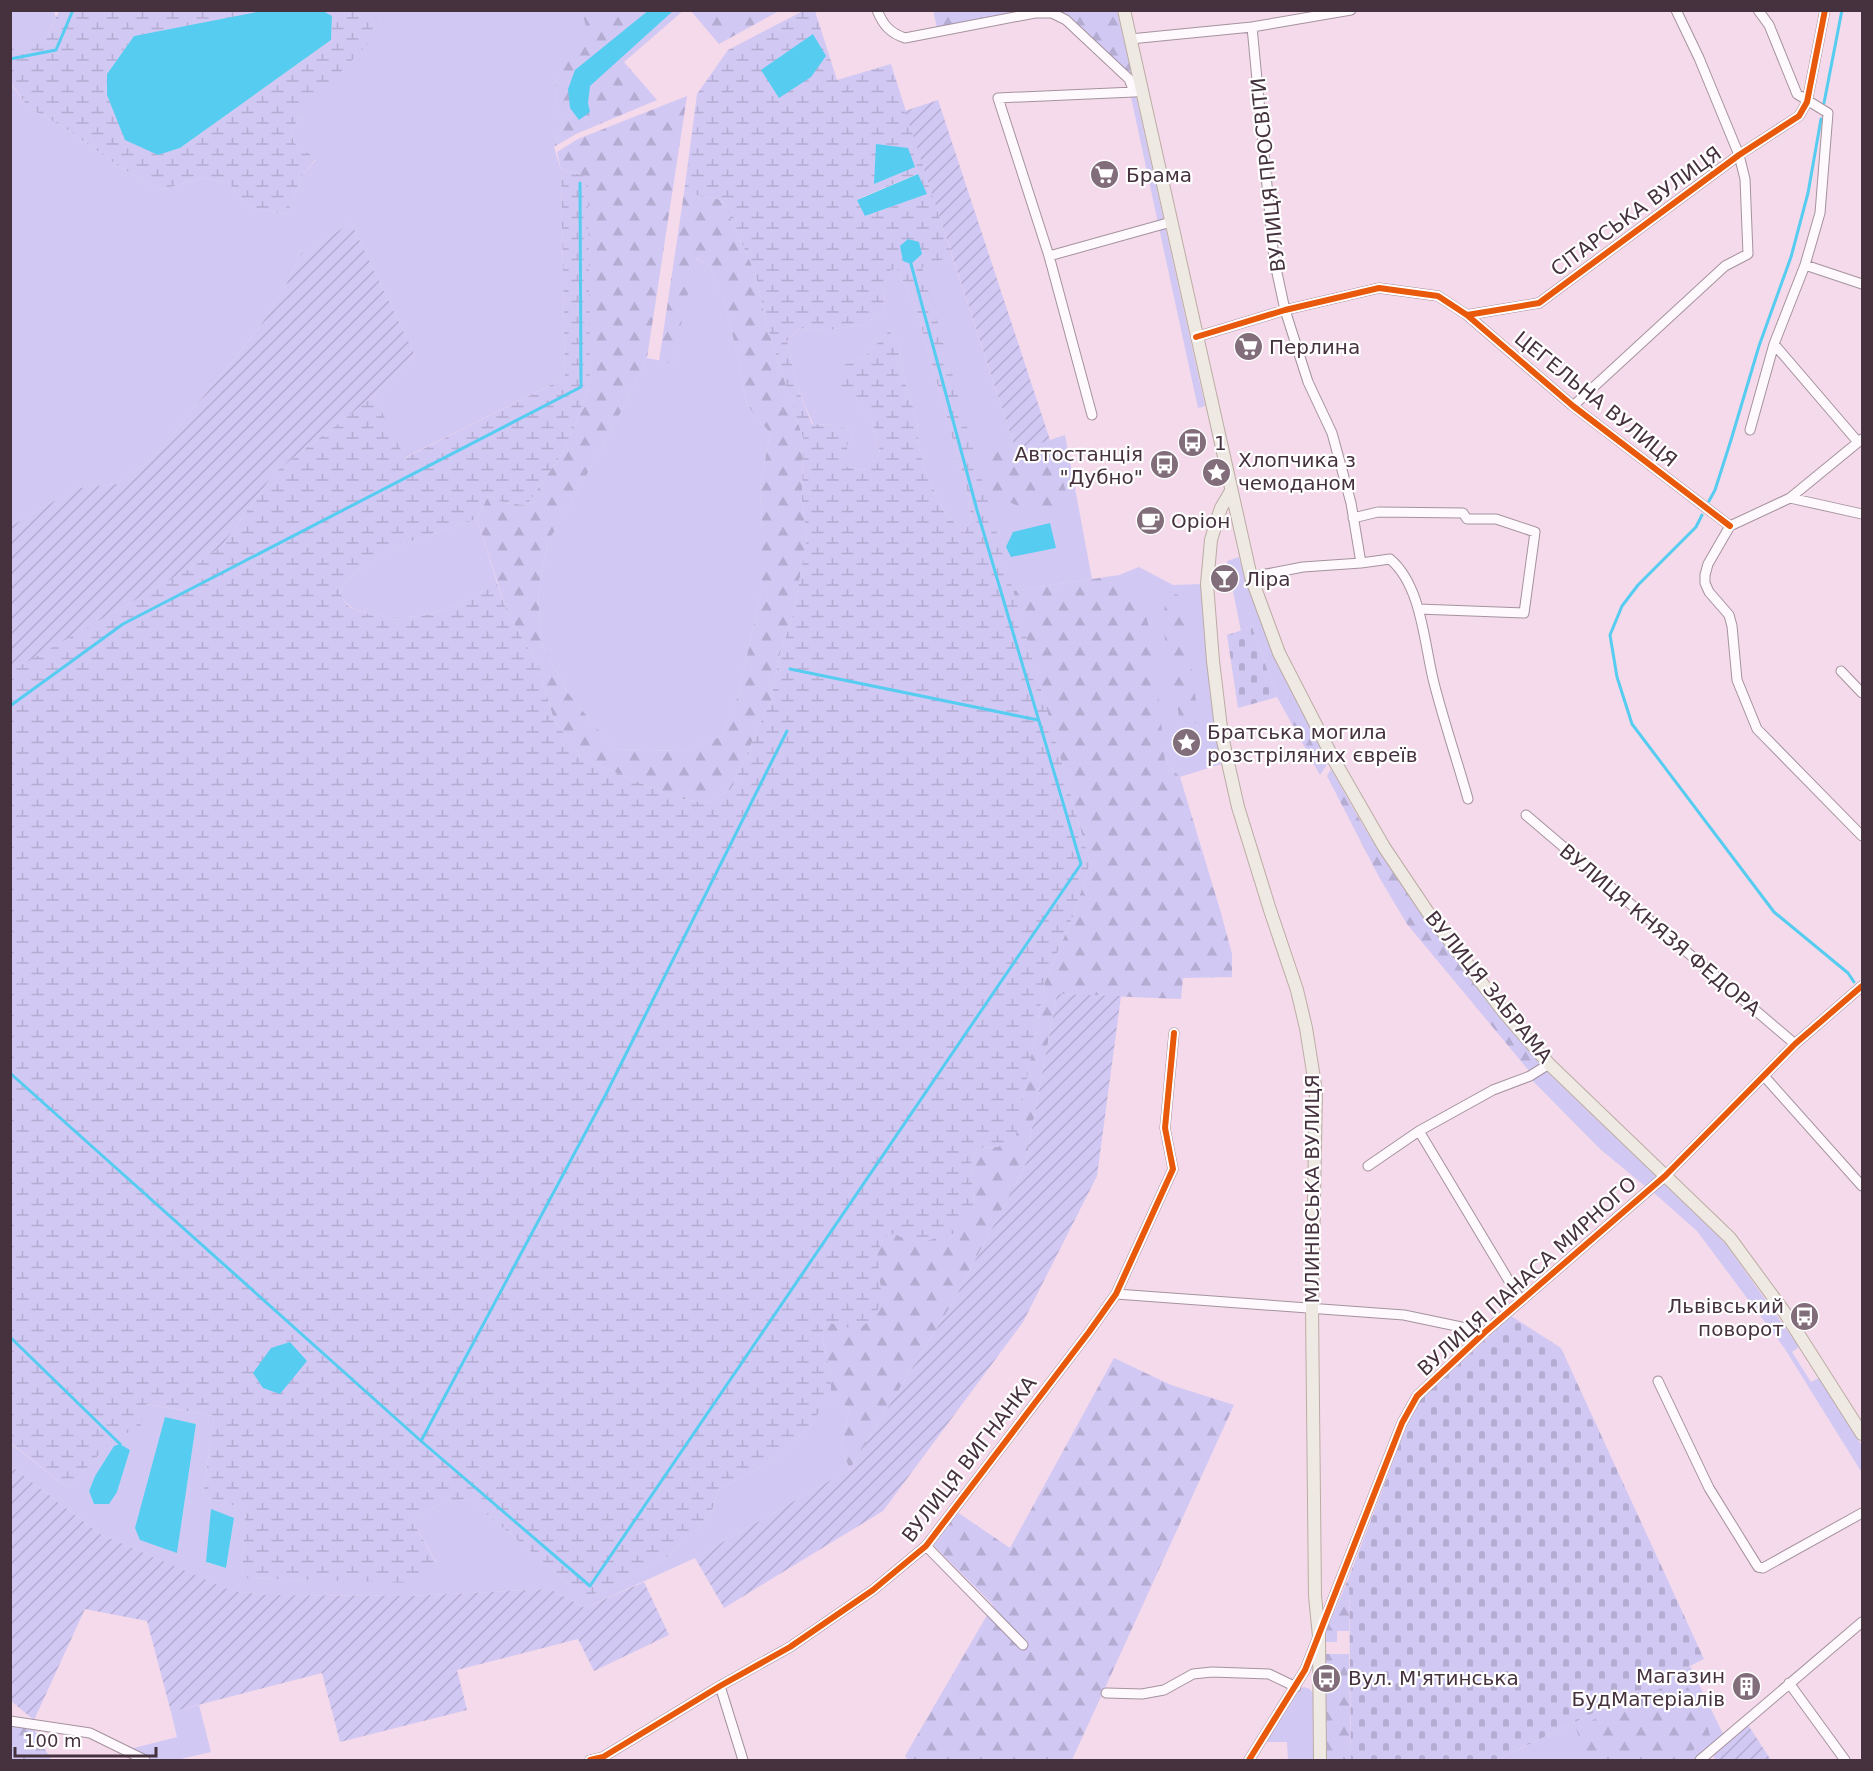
<svg xmlns="http://www.w3.org/2000/svg" width="1873" height="1771" font-family="'DejaVu Sans',sans-serif">
	<style>
		.grass { fill: #d1c8f4; fill-rule: evenodd }
		.forest { fill: url(#forest-firs) }
		.wetland { fill: url(#wetland-marsh); fill-rule: evenodd }
		.cemetery { fill: url(#cemetery-stones) }
		.garden { fill: url(#garden-furrows) }
		.water { fill: #56cdf0 }
		.lines { fill: none; stroke-linecap: round; stroke-linejoin: round }
		.stream { stroke: #56cdf0; stroke-width: 3 }
		.minor-casing { stroke: #a6929f; stroke-width: 11 }
		.major-casing { stroke: #bcaca4; stroke-width: 14 }
		.minor { stroke: #fdf9fc; stroke-width: 9 }
		.major { stroke: #eee9e2; stroke-width: 12 }
		.cycleway-casing { stroke: #fff; stroke-width: 10 }
		.cycleway { stroke: #e8590c; stroke-width: 6 }
		.labels { text-anchor: middle; stroke-width: 4.5; stroke-linejoin: round; paint-order: stroke }
		.poi-label { font-size: 20px; fill: #45323e; stroke: #fff; text-anchor: start }
		.street-label { font-size: 20px; fill: #45323e; stroke: #fff }
	</style>
	<defs>
		<pattern id="forest-firs" width="22" height="20" patternUnits="userSpaceOnUse" patternTransform="scale(1.5)"><rect width="22" height="20" fill="#d1c8f4"/><path d="M5 1l3.5 6h-7zM16 11l3.5 6h-7z" fill="#b5acd2"/></pattern>
		<pattern id="wetland-marsh" width="20" height="14" patternUnits="userSpaceOnUse" patternTransform="scale(1.5)"><rect width="20" height="14" fill="#d1c8f4"/><path d="M1 5h8M5 5V1M11 12h8M15 12V8" fill="none" stroke="#b5acd2"/></pattern>
		<pattern id="cemetery-stones" width="16" height="16" patternUnits="userSpaceOnUse" patternTransform="scale(1.5)"><rect width="16" height="16" fill="#d1c8f4"/><path d="M2 7V4a2 2 0 0 1 4 0v3zM10 15v-3a2 2 0 0 1 4 0v3z" fill="#b5acd2"/></pattern>
		<pattern id="garden-furrows" width="10" height="10" patternUnits="userSpaceOnUse" patternTransform="scale(1.5)"><rect width="10" height="10" fill="#d1c8f4"/><path d="M-1 1l2-2M0 10L10 0M9 11l2-2" fill="none" stroke="#b5acd2"/></pattern>
	</defs>
	<rect width="100%" height="100%" fill="#f4daea"/>
	<path class="grass" d="M 11,11 L 54,11 L 56,17 L 45,41 L 11,48 Z
		M 379,11 L 582,11 L 587,26 L 557,75 L 555,101 L 563,125 L 554,147 L 561,170 L 565,378 L 404,458 L 374,396 L 415,355 L 351,223 L 301,254 L 285,287 L 257,331 L 153,458 L 117,484 L 77,488 L 11,526 L 10,83 L 28,107 L 65,128 L 120,167 L 159,190 L 204,178 L 230,184 L 247,207 L 287,214 L 301,177 L 316,160 L 294,143 L 291,131 L 304,109 Z
		M 1136,96 L 1164,221 L 1158,223 L 1131,97 Z
		M 1165,226 L 1205,406 L 1198,408 L 1159,228 Z
		M 952,256 L 1016,451 L 1065,435 L 1092,579 L 1013,591 L 921,266 Z
		M 695,258 L 710,266 L 724,301 L 738,357 L 747,405 L 770,433 L 760,489 L 762,530 L 762,588 L 738,696 L 723,736 L 680,751 L 614,749 L 568,693 L 541,643 L 538,594 L 548,542 L 611,432 L 647,358 L 672,363 Z
		M 897,269 L 915,304 L 969,498 L 971,520 L 964,533 L 946,514 L 929,481 L 919,449 L 917,420 L 903,376 L 899,342 L 889,331 L 866,355 L 842,366 L 860,405 L 872,421 L 880,453 L 866,470 L 847,467 L 847,446 L 853,432 L 836,425 L 813,424 L 796,384 L 787,341 L 800,328 L 827,330 L 863,325 L 884,311 L 885,283 L 891,270 Z
		M 477,519 L 497,583 C 458,606 429,622 382,616 C 373,615 354,611 347,604 C 344,602 342,596 340,592 L 347,579 L 394,547 Z
		M 1239,557 L 1245,579 L 1273,655 L 1328,763 L 1320,775 L 1277,697 L 1252,627 L 1241,631 L 1227,561 Z
		M 1139,567 L 1173,585 L 1203,584 L 1224,763 L 1180,777 L 1165,761 L 1158,704 L 1119,575 Z
		M 1545,1070 L 1657,1177 L 1646,1187 L 1600,1149 L 1531,1079 Z
		M 1663,1183 L 1725,1243 L 1799,1347 L 1792,1352 L 1811,1382 L 1819,1378 L 1862,1446 L 1862,1473 L 1785,1349 L 1697,1231 L 1653,1192 Z
		M 831,1396 L 849,1408 L 841,1449 L 850,1469 L 695,1558 L 585,1608 L 550,1589 L 410,1596 L 267,1595 L 231,1591 L 100,1534 L 11,1466 L 10,1443 L 68,1488 L 145,1404 L 214,1416 L 203,1496 L 245,1509 L 242,1578 L 321,1580 L 436,1562 L 412,1520 L 444,1502 L 470,1500 L 586,1598 L 669,1556 L 710,1516 L 719,1489 L 776,1459 L 810,1425 ZM 165,1417 L 196,1424 L 177,1553 ZM 120,1444 L 130,1450 L 117,1492 L 94,1504 L 89,1491 L 95,1476 L 114,1447 ZM 234,1518 L 226,1568 L 207,1563 Z
		M 1690,1666 L 1724,1736 L 1693,1760 L 1497,1760 Z
		M 1304,1687 L 1310,1689 L 1315,1697 L 1316,1760 L 1288,1760 L 1287,1742 L 1266,1742 L 1300,1689 Z
		M 199,1705 L 211,1752 L 176,1760 L 153,1760 L 130,1749 L 177,1737 L 171,1712 Z"/>
	<path class="forest" d="M 933,10 L 1025,11 L 937,28 Z
		M 582,11 L 683,11 L 624,62 L 657,100 L 576,134 L 554,147 L 563,125 L 555,101 L 557,75 L 586,26 Z
		M 691,11 L 779,11 L 719,44 Z
		M 1056,11 L 1117,11 L 1132,76 L 1069,16 Z
		M 687,96 L 647,358 L 611,432 L 548,542 L 538,594 L 541,643 L 568,693 L 614,749 L 680,751 L 723,736 L 738,696 L 762,588 L 762,530 L 760,489 L 770,433 L 747,405 L 738,357 L 724,301 L 710,266 L 696,258 L 672,364 L 659,361 L 684,193 L 722,200 L 755,272 L 767,326 L 803,438 L 802,501 L 807,538 L 793,615 L 780,654 L 771,700 L 731,789 L 708,803 L 677,798 L 583,759 L 554,720 L 537,663 L 507,612 L 477,519 L 488,496 L 505,503 L 527,505 L 561,455 L 573,430 L 590,383 L 582,175 L 561,170 L 557,152 L 578,139 Z
		M 999,449 L 1011,460 L 1030,456 L 1056,457 L 1066,492 L 1058,510 L 1034,512 L 996,497 L 986,479 L 986,450 Z
		M 1119,575 L 1143,604 L 1153,643 L 1165,761 L 1180,777 L 1221,913 L 1232,954 L 1232,977 L 1183,978 L 1181,999 L 1057,994 L 1025,1166 L 953,1302 L 850,1469 L 841,1449 L 849,1408 L 831,1396 L 831,1377 L 822,1337 L 825,1322 L 882,1300 L 876,1250 L 890,1232 L 919,1243 L 974,1203 L 971,1164 L 977,1148 L 998,1147 L 1022,1104 L 1045,982 L 1073,916 L 1090,863 L 1013,591 Z
		M 1176,594 L 1181,597 L 1199,721 L 1188,727 L 1179,716 L 1164,633 L 1165,599 Z
		M 1283,686 L 1322,763 L 1317,766 L 1278,697 L 1278,687 Z
		M 1331,769 C 1347,797 1362,826 1380,852 C 1429,927 1483,998 1541,1065 L 1530,1072 L 1407,924 L 1379,877 L 1327,776 Z
		M 1114,1358 L 1171,1385 L 1234,1405 L 1072,1760 L 908,1760 L 905,1756 L 993,1605 L 933,1545 L 957,1512 L 1010,1548 Z
		M 1349,1577 L 1349,1631 L 1337,1631 L 1337,1642 L 1323,1642 L 1323,1638 Z
		M 1323,1654 L 1349,1654 L 1351,1760 L 1325,1760 L 1324,1693 L 1333,1692 L 1333,1664 L 1323,1664 Z
		M 1682,1682 C 1698,1696 1706,1715 1710,1736 L 1681,1760 L 1590,1760 L 1583,1750 L 1576,1728 L 1668,1685 Z
		M 11,1725 L 33,1727 L 51,1760 L 11,1760 Z"/>
	<path class="wetland" d="M 59,11 L 267,11 L 134,36 L 107,74 L 158,155 L 180,148 L 331,40 L 332,17 L 323,11 L 379,11 L 367,45 L 304,109 L 291,131 L 294,143 L 316,159 L 301,177 L 287,214 L 247,207 L 230,184 L 204,178 L 159,190 L 120,167 L 65,128 L 28,107 L 11,83 L 10,48 L 45,41 Z
		M 803,11 L 815,11 L 837,80 L 891,64 L 952,256 L 922,267 L 1090,863 L 1073,916 L 1045,982 L 1016,1136 L 998,1147 L 977,1148 L 971,1164 L 974,1203 L 956,1233 L 919,1243 L 889,1233 L 877,1251 L 882,1300 L 875,1316 L 858,1330 L 825,1322 L 822,1337 L 831,1377 L 831,1396 L 810,1425 L 776,1459 L 719,1489 L 710,1516 L 669,1556 L 586,1598 L 470,1500 L 444,1502 L 412,1520 L 436,1563 L 414,1583 L 242,1578 L 245,1509 L 203,1496 L 214,1416 L 146,1404 L 138,1436 L 121,1431 L 68,1488 L 11,1443 L 10,671 L 189,569 L 221,547 L 275,472 L 374,396 L 405,458 L 565,378 L 561,170 L 582,175 L 588,183 L 590,383 L 573,430 L 561,455 L 527,505 L 505,503 L 488,496 L 477,519 L 394,547 L 347,579 L 340,592 C 342,596 344,602 347,605 C 354,611 373,615 383,616 C 429,622 458,606 497,583 L 507,612 L 537,663 L 554,720 L 583,759 L 677,798 L 708,803 L 731,789 L 771,700 L 780,654 L 793,615 L 807,538 L 802,501 L 803,438 L 767,326 L 755,272 L 722,200 L 684,193 L 697,94 L 728,50 ZM 917,174 L 926,194 L 866,216 L 858,199 ZM 897,269 L 915,304 L 969,498 L 971,520 L 964,533 L 946,514 L 929,481 L 919,449 L 917,420 L 903,376 L 899,342 L 889,331 L 866,355 L 842,366 L 838,386 L 860,405 L 872,421 L 880,452 L 866,470 L 847,467 L 847,446 L 853,432 L 836,425 L 812,424 L 796,384 L 787,341 L 800,328 L 827,330 L 863,325 L 884,311 L 885,283 L 891,270 Z"/>
	<path class="cemetery" d="M 1252,627 L 1277,697 L 1238,708 L 1227,635 Z
		M 1511,1316 L 1561,1348 L 1704,1659 L 1497,1760 L 1351,1760 L 1349,1577 L 1407,1425 L 1421,1399 Z"/>
	<path class="garden" d="M 938,100 L 1050,440 L 1016,451 L 905,111 Z
		M 351,223 L 415,355 L 374,396 L 275,472 L 221,547 L 189,569 L 11,671 L 11,526 L 77,488 L 117,484 L 153,458 L 257,331 L 285,287 L 301,254 Z
		M 1057,994 L 1121,996 L 1097,1176 L 1023,1322 L 883,1511 L 724,1608 L 695,1558 L 850,1469 L 953,1302 L 1025,1166 Z
		M 11,1466 L 100,1534 L 232,1591 L 267,1595 L 410,1596 L 550,1589 L 585,1608 L 644,1582 L 669,1635 L 594,1671 L 578,1639 L 457,1670 L 467,1710 L 340,1742 L 322,1673 L 171,1712 L 147,1621 L 85,1609 L 34,1720 L 11,1701 Z
		M 1748,1725 L 1771,1760 L 1716,1760 L 1713,1756 Z"/>
	<path class="water" d="M 267,10 L 323,11 L 332,16 L 331,40 L 180,148 L 158,155 L 125,140 L 107,95 L 107,74 L 134,36 Z
		M 649,10 L 673,11 L 590,86 L 588,103 L 590,112 L 579,120 L 570,108 L 568,89 L 575,70 Z
		M 813,34 L 826,56 L 811,77 L 779,98 L 761,70 Z
		M 876,144 L 908,148 L 915,167 L 874,184 Z
		M 918,174 L 927,194 L 865,216 L 857,200 Z
		M 908,239 L 919,242 L 922,254 L 911,264 L 903,261 L 900,246 Z
		M 1050,523 L 1056,548 L 1011,557 L 1006,547 L 1013,532 Z
		M 290,1342 L 307,1361 L 280,1394 L 263,1388 L 253,1373 L 271,1348 Z
		M 165,1417 L 196,1424 L 177,1553 L 140,1540 L 135,1528 Z
		M 120,1444 L 130,1450 L 117,1492 L 109,1504 L 94,1504 L 89,1491 L 95,1476 L 114,1446 Z
		M 211,1509 L 234,1518 L 226,1568 L 206,1562 Z"/>
	<g class="lines">
		<path class="stream" d="M 10,59 L 56,50 L 73,10
			M 1824,103 L 1842,10
			M 1709,501 L 1715,490 L 1731,440 L 1759,346 L 1791,257 L 1808,193 L 1821,119
			M 1702,515 L 1696,527 L 1638,585 L 1622,606 L 1610,635 L 1617,677 L 1632,724 L 1774,912 L 1848,973 L 1854,982
			M 790,669 L 1038,720
			M 10,706 L 123,624 L 581,387 L 580,183
			M 10,1073 L 421,1441 L 590,1586 L 1081,864 L 977,510 L 911,264
			M 10,1337 L 120,1444
			M 421,1441 L 605,1096 L 787,731"/>
		<defs>
			<path id="minor" d="M 877,10 C 883,25 890,33 905,38 L 1035,13 L 1052,13 L 1066,20 L 1129,79 L 1134,92 L 1140,91
				M 1252,27 L 1274,259 L 1285,310 L 1308,382 L 1332,433 L 1351,503 L 1361,563
				M 1130,39 L 1252,27 L 1351,10
				M 1049,256 L 1171,222
				M 1805,265 L 1862,284
				M 1467,315 L 1539,303 L 1739,155 L 1799,116 L 1807,102 L 1825,10
				M 1196,337 L 1285,310 L 1379,288 L 1438,296 L 1467,315 L 1573,406 L 1730,526
				M 1774,344 L 1858,442
				M 1573,406 L 1725,266 L 1748,254 L 1745,179 L 1739,155 L 1699,58 L 1676,10
				M 1092,415 L 1049,256 L 998,98 L 1134,92
				M 1750,430 L 1774,344 L 1805,265 L 1820,213 L 1828,113 L 1797,94 L 1769,25 L 1758,10
				M 1790,498 L 1862,514
				M 1353,518 L 1378,512 L 1463,513 L 1467,519 L 1496,519 L 1535,532 L 1524,613 L 1418,609
				M 1730,526 L 1708,564 L 1705,575 L 1705,583 L 1709,592 L 1729,615 L 1732,626 L 1737,680 L 1757,729 L 1862,836
				M 1730,526 L 1790,498 L 1862,439
				M 1251,577 L 1303,567 L 1361,563 L 1390,559 C 1422,586 1424,644 1434,683 C 1444,722 1457,760 1468,799
				M 1841,671 L 1862,693
				M 1526,815 L 1795,1044
				M 1764,1076 L 1862,1186
				M 1419,1131 L 1521,1301
				M 1368,1166 L 1419,1131 L 1493,1090 L 1530,1076 L 1549,1064
				M 1116,1294 L 1404,1315 L 1485,1332
				M 1658,1381 L 1709,1488 L 1758,1567 L 1763,1568 L 1862,1513
				M 926,1546 L 1023,1645
				M 1789,1683 L 1845,1760
				M 720,1686 L 743,1760
				M 1106,1693 L 1142,1694 L 1164,1690 L 1193,1674 L 1212,1672 L 1269,1674 L 1296,1687
				M 10,1721 L 90,1733 L 145,1760
				M 590,1760 L 603,1757 L 720,1686 L 790,1647 L 873,1590 L 926,1546 L 1089,1332 L 1116,1294 L 1173,1169 L 1165,1128 L 1174,1033
				M 1249,1760 L 1305,1670 L 1402,1423 L 1417,1396 L 1485,1332 L 1665,1176 L 1795,1044 L 1862,986
				M 1700,1760 L 1862,1622"/>
			<path id="major" d="M 1124,10 L 1251,577 L 1279,653 L 1334,760 L 1384,847 L 1427,911 L 1503,1011 L 1549,1064 L 1730,1238 L 1785,1313 L 1862,1434
				M 1231,491 L 1221,508 L 1217,520 L 1211,540 L 1207,584 L 1213,661 L 1222,736 L 1238,807 L 1270,910 L 1297,990 L 1306,1028 L 1316,1091 L 1312,1307 L 1315,1596 L 1319,1636 L 1320,1760"/>
		</defs>
		<use href="#minor" class="minor-casing"/>
		<use href="#major" class="major-casing"/>
		<use href="#minor" class="minor"/>
		<use href="#major" class="major"/>
		<defs>
			<path id="cycleway" d="M 1467,315 L 1539,303 L 1739,155 L 1799,116 L 1807,102 L 1825,10
				M 1196,337 L 1285,310 L 1379,288 L 1438,296 L 1467,315 L 1573,406 L 1730,526
				M 590,1760 L 603,1757 L 720,1686 L 790,1647 L 873,1590 L 926,1546 L 1089,1332 L 1116,1294 L 1173,1169 L 1165,1128 L 1174,1033
				M 1249,1760 L 1305,1670 L 1402,1423 L 1417,1396 L 1485,1332 L 1665,1176 L 1795,1044 L 1862,986"/>
		</defs>
		<use href="#cycleway" class="cycleway-casing"/>
		<use href="#cycleway" class="cycleway"/>
	</g>
	<defs>
		<symbol id="supermarket-disc" viewBox="-11 -11 22 22"><circle r="9.5" fill="#826d7a" stroke="#fff"/><path d="M-6-5.5h2.5l.6 2H6L4.5 2H-2.5L-4.4-4H-6ZM-1.5 3.2a1.3 1.3 0 1 0 .1 0ZM3 3.2a1.3 1.3 0 1 0 .1 0Z" fill="#fff"/></symbol>
		<symbol id="bus-disc" viewBox="-11 -11 22 22"><circle r="9.5" fill="#826d7a" stroke="#fff"/><path d="M-5-6H5V4H4V6H2V4H-2V6H-4V4H-5ZM-3.5-4V0h7V-4ZM-3.5 1.2v1.5H-2V1.2ZM2 1.2v1.5H3.5V1.2Z" fill="#fff"/></symbol>
		<symbol id="sight-disc" viewBox="-11 -11 22 22"><circle r="9.5" fill="#826d7a" stroke="#fff"/><path d="M0-6L1.8-2.2L6-1.7L2.9 1.2L3.7 5.4L0 3.3L-3.7 5.4L-2.9 1.2L-6-1.7L-1.8-2.2Z" fill="#fff"/></symbol>
		<symbol id="cafe-disc" viewBox="-11 -11 22 22"><circle r="9.5" fill="#826d7a" stroke="#fff"/><path d="M-5.5-4.5H6V0H3Q3 3.5 0 3.5H-2.5Q-5.5 3.5-5.5 0ZM3-3.2v2h1.7v-2ZM-6 4.5H4V6H-6Z" fill="#fff"/></symbol>
		<symbol id="bar-disc" viewBox="-11 -11 22 22"><circle r="9.5" fill="#826d7a" stroke="#fff"/><path d="M-6-5H6L.8 .8V4.5H3.5V6h-7V4.5H-.8V.8Z" fill="#fff"/></symbol>
		<symbol id="building-disc" viewBox="-11 -11 22 22"><circle r="9.5" fill="#826d7a" stroke="#fff"/><path d="M-4-6H4V6H1V3H-1V6H-4ZM-2.5-4.3h1.7v1.8h-1.7ZM.8-4.3h1.7v1.8H.8ZM-2.5-1h1.7V.8h-1.7ZM.8-1h1.7V.8H.8Z" fill="#fff"/></symbol>
	</defs>
	<g fill-rule="evenodd">
		<use href="#supermarket-disc" x="1088" y="158" width="33" height="33"/>
		<use href="#supermarket-disc" x="1232" y="330" width="33" height="33"/>
		<use href="#bus-disc" x="1176" y="426" width="33" height="33"/>
		<use href="#bus-disc" x="1148" y="448" width="33" height="33"/>
		<use href="#sight-disc" x="1200" y="456" width="33" height="33"/>
		<use href="#cafe-disc" x="1134" y="504" width="33" height="33"/>
		<use href="#bar-disc" x="1208" y="562" width="33" height="33"/>
		<use href="#sight-disc" x="1170" y="726" width="33" height="33"/>
		<use href="#bus-disc" x="1788" y="1300" width="33" height="33"/>
		<use href="#bus-disc" x="1310" y="1662" width="33" height="33"/>
		<use href="#building-disc" x="1730" y="1670" width="33" height="33"/>
	</g>
	<g class="labels">
		<g class="poi-label">
			<text x="1126" y="182">Брама</text>
			<text x="1269" y="354">Перлина</text>
			<text x="1214" y="450">1</text>
			<text x="1143" y="461" text-anchor="end">Автостанція<tspan x="1143" dy="23">"Дубно"</tspan></text>
			<text x="1238" y="467">Хлопчика з<tspan x="1238" dy="23">чемоданом</tspan></text>
			<text x="1171" y="528">Оріон</text>
			<text x="1245" y="586">Ліра</text>
			<text x="1207" y="739">Братська могила<tspan x="1207" dy="23">розстріляних євреїв</tspan></text>
			<text x="1784" y="1313" text-anchor="end">Львівський<tspan x="1784" dy="23">поворот</tspan></text>
			<text x="1725" y="1683" text-anchor="end">Магазин<tspan x="1725" dy="23">БудМатеріалів</tspan></text>
			<text x="1348" y="1685">Вул. М'ятинська</text>
		</g>
		<g class="street-label">
			<text transform="translate(1268 175) rotate(-96)" y="7">ВУЛИЦЯ ПРОСВІТИ</text>
			<text transform="translate(1636 211) rotate(-36)" y="7">СІТАРСЬКА ВУЛИЦЯ</text>
			<text transform="translate(1596 399) rotate(39)" y="7">ЦЕГЕЛЬНА ВУЛИЦЯ</text>
			<text transform="translate(1660 930) rotate(40)" y="7">ВУЛИЦЯ КНЯЗЯ ФЕДОРА</text>
			<text transform="translate(1489 987) rotate(51)" y="7">ВУЛИЦЯ ЗАБРАМА</text>
			<text transform="translate(1312 1189) rotate(-90)" y="7">МЛИНІВСЬКА ВУЛИЦЯ</text>
			<text transform="translate(1527 1276) rotate(-42)" y="7">ВУЛИЦЯ ПАНАСА МИРНОГО</text>
			<text transform="translate(969 1459) rotate(-52)" y="7">ВУЛИЦЯ ВИГНАНКА</text>
		</g>
	</g>
	<rect width="1873" height="1771" fill="none" stroke="#45323e" stroke-width="24"/>
	<path d="M15 1747v9h141v-9" fill="none" stroke="#45323e" stroke-width="3"/>
	<text x="24" y="1747" font-size="18" fill="#45323e" stroke="#ffffff" stroke-width="4.5" paint-order="stroke">100 m</text>
</svg>
